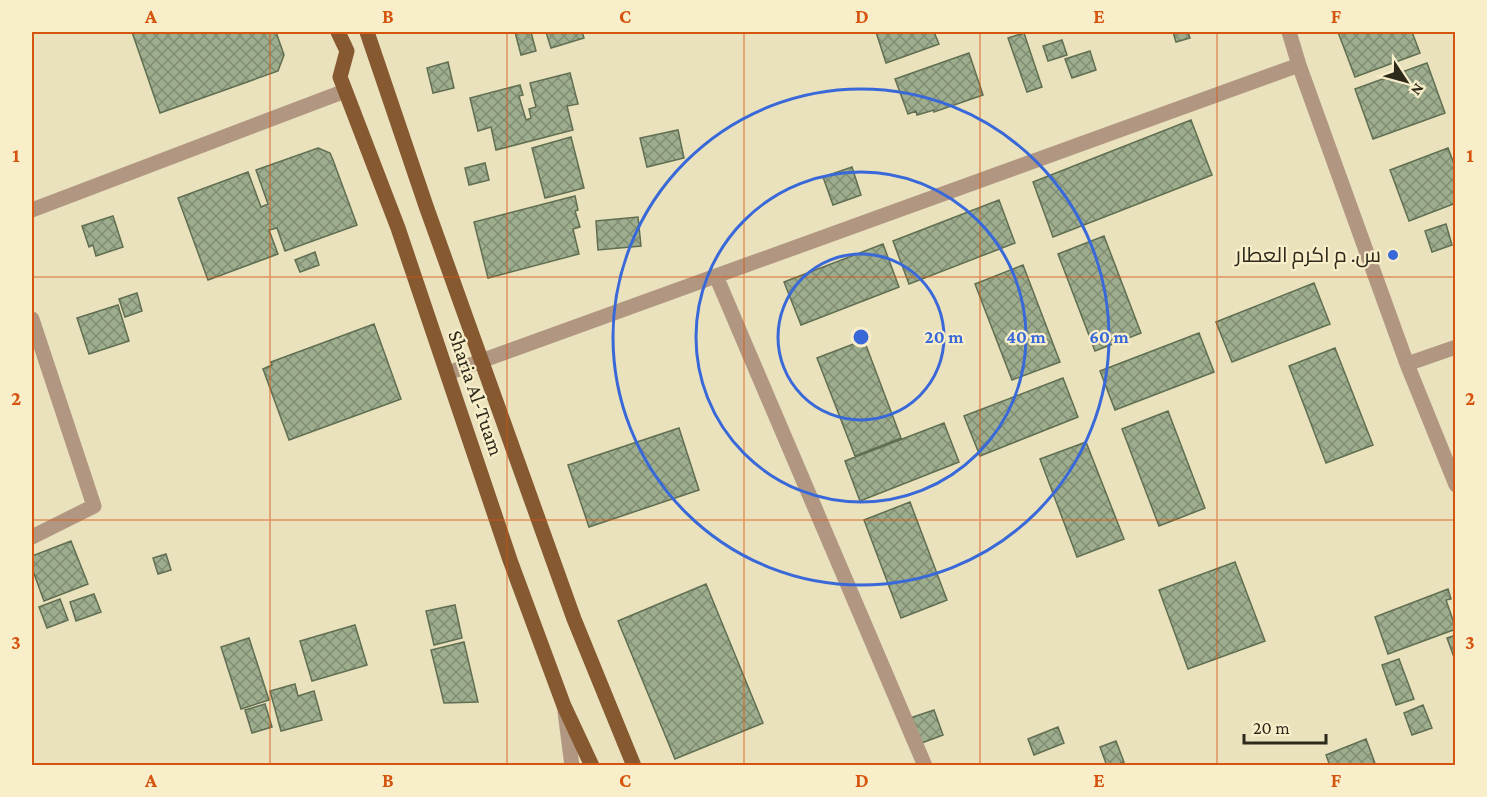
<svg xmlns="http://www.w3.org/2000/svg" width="1487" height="797" font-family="'Crimson Pro',Cairo,serif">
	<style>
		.building { fill: url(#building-cross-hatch); stroke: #606f51; stroke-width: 1.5 }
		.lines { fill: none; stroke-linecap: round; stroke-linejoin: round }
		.minor { stroke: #b19782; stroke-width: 15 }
		.major { stroke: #865930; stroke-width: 15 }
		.grid { fill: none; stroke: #d5540e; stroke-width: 1.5; stroke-opacity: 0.55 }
		.ring { fill: none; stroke: #3969d9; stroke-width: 3 }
		.poi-dot { fill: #3969d9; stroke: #f8eeca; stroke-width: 2 }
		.labels { text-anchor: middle; stroke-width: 4.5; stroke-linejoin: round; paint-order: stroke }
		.poi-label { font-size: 21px; fill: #2d2a1c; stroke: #f8eeca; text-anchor: end }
		.street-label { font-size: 21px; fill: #2d2a1c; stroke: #f8eeca }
		.centre { fill: #3969d9; stroke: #f8eeca; stroke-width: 3 }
		.ring-label { font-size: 18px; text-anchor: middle; font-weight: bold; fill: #3969d9; stroke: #f8eeca; stroke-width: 4.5; stroke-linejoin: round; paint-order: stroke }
		.neatline { fill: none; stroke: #d5540e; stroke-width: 2 }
		.grid-label { font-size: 20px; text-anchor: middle; font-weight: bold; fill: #d5540e }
	</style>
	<defs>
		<pattern id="building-cross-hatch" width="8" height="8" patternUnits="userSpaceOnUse" patternTransform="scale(1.5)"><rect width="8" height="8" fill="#9dad8d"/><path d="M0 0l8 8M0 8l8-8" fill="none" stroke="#808d72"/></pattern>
	</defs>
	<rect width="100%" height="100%" fill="#eae1bd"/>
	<path class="building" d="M 132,32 L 276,32 L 284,55 L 278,71 L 160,113 Z
		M 515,32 L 531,32 L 536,51 L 521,55 Z
		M 546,32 L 582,32 L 584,38 L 551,48 Z
		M 876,32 L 934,32 L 939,44 L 886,63 Z
		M 1173,32 L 1188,32 L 1190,38 L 1176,42 Z
		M 1338,32 L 1412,32 L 1420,53 L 1355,77 Z
		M 1024,33 L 1042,87 L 1027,92 L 1008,38 Z
		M 1062,40 L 1067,55 L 1048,61 L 1043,46 Z
		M 1090,51 L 1096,70 L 1072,78 L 1065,59 Z
		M 969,53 L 983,95 L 934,112 L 934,110 L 917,115 L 916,111 L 908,114 L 895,79 Z
		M 448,62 L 454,88 L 433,93 L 427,68 Z
		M 1427,63 L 1445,113 L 1373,139 L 1355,89 Z
		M 570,73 L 578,104 L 567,106 L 573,130 L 496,150 L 491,127 L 478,131 L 470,98 L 520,85 L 523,95 L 519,96 L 526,120 L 531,118 L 529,109 L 536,107 L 530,83 Z
		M 1191,120 L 1212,175 L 1053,237 L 1033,182 Z
		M 678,130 L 684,158 L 647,167 L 640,138 Z
		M 571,137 L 584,188 L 545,198 L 532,148 Z
		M 318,148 L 330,153 L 333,160 L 357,225 L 285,251 L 277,228 L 269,230 L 278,254 L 208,280 L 178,198 L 248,172 L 261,207 L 268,204 L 256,170 Z
		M 1448,148 L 1456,169 L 1456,203 L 1409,221 L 1390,170 Z
		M 485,163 L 489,180 L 469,185 L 465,168 Z
		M 852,167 L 861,195 L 833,205 L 823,177 Z
		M 575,196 L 578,210 L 575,211 L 580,227 L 573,229 L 579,254 L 488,278 L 474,222 Z
		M 999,200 L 1015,243 L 909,284 L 893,241 Z
		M 113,216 L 123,247 L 96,256 L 93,245 L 89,247 L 82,226 Z
		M 638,217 L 641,246 L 598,250 L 596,221 Z
		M 1446,224 L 1452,245 L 1432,252 L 1425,231 Z
		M 1104,236 L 1141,333 L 1095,351 L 1058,254 Z
		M 883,244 L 899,287 L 801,325 L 784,282 Z
		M 315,252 L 319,265 L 300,272 L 295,260 Z
		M 1023,265 L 1060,362 L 1012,380 L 975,284 Z
		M 1314,283 L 1330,324 L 1232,362 L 1216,322 Z
		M 137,293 L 142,311 L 125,317 L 119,299 Z
		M 118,305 L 129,341 L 89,354 L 77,318 Z
		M 374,324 L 401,399 L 289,440 L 263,369 L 272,365 L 271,362 Z
		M 1199,333 L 1214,372 L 1115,410 L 1100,371 Z
		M 864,340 L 901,438 L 855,456 L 817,358 Z
		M 1335,348 L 1373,445 L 1326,463 L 1289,366 Z
		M 1063,378 L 1078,417 L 980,456 L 964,416 Z
		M 1168,411 L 1205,508 L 1159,526 L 1122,429 Z
		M 944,423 L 959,462 L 860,501 L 845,461 Z
		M 679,428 L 699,490 L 589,527 L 568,465 Z
		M 1086,442 L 1124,539 L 1077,557 L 1040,459 Z
		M 910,502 L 947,600 L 901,618 L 864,520 Z
		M 71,541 L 88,584 L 44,601 L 32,568 L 32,556 Z
		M 166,554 L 171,570 L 158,574 L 153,558 Z
		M 1235,562 L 1265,641 L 1188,669 L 1159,590 Z
		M 706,584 L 763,723 L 675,759 L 618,621 Z
		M 1448,589 L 1451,599 L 1446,600 L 1456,629 L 1388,654 L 1375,617 Z
		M 94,594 L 101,612 L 76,621 L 70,602 Z
		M 60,599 L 68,620 L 47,628 L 39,607 Z
		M 455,605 L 462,638 L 434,645 L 426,611 Z
		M 355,625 L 367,665 L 312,681 L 300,641 Z
		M 1456,635 L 1456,660 L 1455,660 L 1447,638 Z
		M 249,638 L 269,700 L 241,709 L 221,647 Z
		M 464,642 L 478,702 L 444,703 L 431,650 Z
		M 1399,659 L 1414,699 L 1396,705 L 1382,665 Z
		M 295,684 L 298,696 L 314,691 L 322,720 L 281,731 L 270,691 Z
		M 265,704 L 272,727 L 252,733 L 245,710 Z
		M 1423,705 L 1432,728 L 1412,735 L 1404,713 Z
		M 934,710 L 943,735 L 919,744 L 910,718 Z
		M 1058,727 L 1064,743 L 1034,755 L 1028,739 Z
		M 1366,739 L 1376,766 L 1330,766 L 1326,755 Z
		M 1116,741 L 1124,762 L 1114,766 L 1107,766 L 1100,747 Z"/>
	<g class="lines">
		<path class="minor" d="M 1289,32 L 1299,65 L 1407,364 L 1456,485
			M 32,210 L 345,91
			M 716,276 L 925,766
			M 32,319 L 94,506 L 32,537
			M 1407,364 L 1456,347
			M 448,373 L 1299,65
			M 565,712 L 572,766"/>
		<path class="major" d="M 338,32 L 347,51 L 340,77 L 398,228 L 510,560 L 564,706 L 592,766
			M 367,32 L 426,206 L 574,619 L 634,766"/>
	</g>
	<path class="grid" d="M 270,32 L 270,766M 507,32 L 507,766M 744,32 L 744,766M 980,32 L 980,766M 1217,32 L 1217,766M 32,277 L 1456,277M 32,520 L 1456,520"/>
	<g class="ring">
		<circle cx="861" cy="337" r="83"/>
		<circle cx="861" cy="337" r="165"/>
		<circle cx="861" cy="337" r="248"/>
	</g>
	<circle class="poi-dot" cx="1393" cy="255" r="6"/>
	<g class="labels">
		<g class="poi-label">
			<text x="1381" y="262">س. م اكرم العطار</text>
		</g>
		<g class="street-label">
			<text transform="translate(476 393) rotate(71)" y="7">Sharia Al-Tuam</text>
		</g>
	</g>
	<circle cx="861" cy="337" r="9" class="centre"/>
	<g class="ring-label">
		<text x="944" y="343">20 m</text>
		<text x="1026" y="343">40 m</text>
		<text x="1109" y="343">60 m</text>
	</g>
	<rect width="1487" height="797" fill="none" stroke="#f8eeca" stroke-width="66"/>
	<g transform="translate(1406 81) rotate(126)" stroke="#f8eeca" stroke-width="4.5" paint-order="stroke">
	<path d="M0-4.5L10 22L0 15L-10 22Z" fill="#2d2a1c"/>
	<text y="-9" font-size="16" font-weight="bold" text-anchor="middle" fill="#2d2a1c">N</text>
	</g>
	<path d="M1244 734v9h82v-9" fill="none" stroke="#2d2a1c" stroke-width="3"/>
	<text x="1253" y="734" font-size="18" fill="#2d2a1c" stroke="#f8eeca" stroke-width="4.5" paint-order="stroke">20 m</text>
	<rect x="33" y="33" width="1421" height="731" class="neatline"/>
	<g class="grid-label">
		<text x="151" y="23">A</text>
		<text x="388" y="23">B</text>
		<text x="625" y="23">C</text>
		<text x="862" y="23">D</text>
		<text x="1099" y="23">E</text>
		<text x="1336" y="23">F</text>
		<text x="16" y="162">1</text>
		<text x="1470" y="162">1</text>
		<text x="16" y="405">2</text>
		<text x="1470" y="405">2</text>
		<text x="16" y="649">3</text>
		<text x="1470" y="649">3</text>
		<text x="151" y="787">A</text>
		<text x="388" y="787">B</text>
		<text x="625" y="787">C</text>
		<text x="862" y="787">D</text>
		<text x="1099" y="787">E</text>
		<text x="1336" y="787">F</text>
	</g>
</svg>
